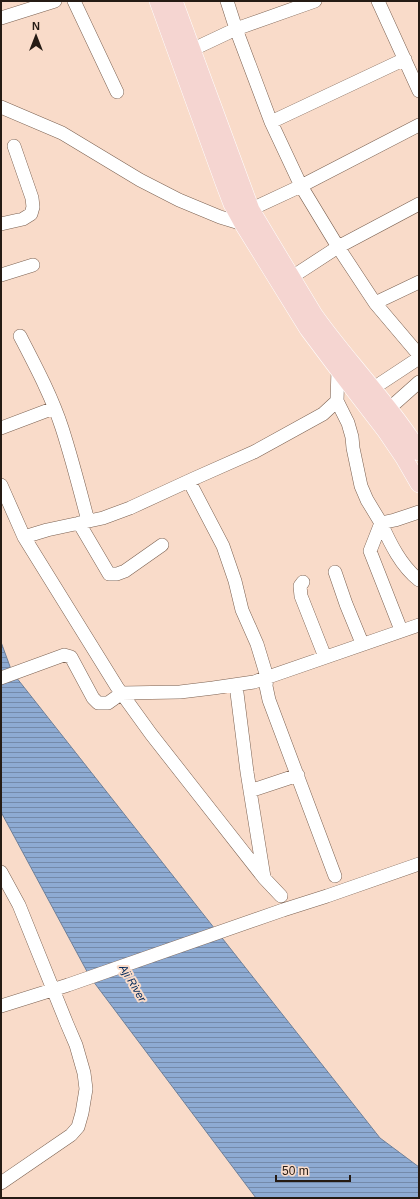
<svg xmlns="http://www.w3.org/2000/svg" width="420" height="1199" font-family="Arial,sans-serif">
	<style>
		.water { fill: url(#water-rules); stroke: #6e809a }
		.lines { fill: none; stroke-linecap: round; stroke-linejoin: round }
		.minor-casing { stroke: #7b6151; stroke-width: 14 }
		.major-casing { stroke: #fff; stroke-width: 18 }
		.minor { stroke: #fff; stroke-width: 13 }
		.major { stroke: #f5d5d1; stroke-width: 17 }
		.labels { text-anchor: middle; stroke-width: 4; stroke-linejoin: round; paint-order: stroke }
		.water-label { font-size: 11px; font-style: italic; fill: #012859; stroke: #f9dbc9 }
	</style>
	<defs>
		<pattern id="water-rules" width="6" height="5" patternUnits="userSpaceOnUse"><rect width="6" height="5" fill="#8eabd3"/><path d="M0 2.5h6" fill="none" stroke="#748aaa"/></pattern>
	</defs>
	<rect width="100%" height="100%" fill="#f9dbc9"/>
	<path class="water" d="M 1,642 L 12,672 L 380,1138 L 419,1167 L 419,1198 L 256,1198 L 90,977 L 1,812 Z"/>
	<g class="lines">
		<defs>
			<path id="minor" d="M 74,1 L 117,92
				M 227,1 L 236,29 L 271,122 L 301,186 L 338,247 L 375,303 L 419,355
				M 378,1 L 419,91
				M 1,18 L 55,1
				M 185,53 L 236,29 L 315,1
				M 1,107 L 62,133 L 140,180 L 179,200 L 220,217 L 243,224
				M 271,122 L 405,59
				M 243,213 L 301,186 L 419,125
				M 1,224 L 23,219 L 31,214 L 33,207 L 32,198 L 14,146
				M 1,275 L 33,265
				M 292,277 L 338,247 L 419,204
				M 375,303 L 419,282
				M 20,336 C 35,365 52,397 62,428 C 72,459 80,490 88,521
				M 366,393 L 419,358
				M 337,401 L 348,423 L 352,437 L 353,448 L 361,486 L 367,500 L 381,523 L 395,520 L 419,512
				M 383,414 L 419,382
				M 1,428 L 54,408
				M 189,481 L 223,546 L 235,581 L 242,610 L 257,644 L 267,677 L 266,686 L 269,700 L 335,876
				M 1,485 L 24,537 L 117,687 L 151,734 L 191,785 L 264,878 L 281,896
				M 79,523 L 109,574 L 117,574 L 125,571 L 162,545
				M 381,523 L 370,551 L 401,630
				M 381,523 C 390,543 401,566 419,580
				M 24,537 L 47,530 L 103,518 L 130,508 L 193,479 L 254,452 L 323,414 L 337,401 L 338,369 L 341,367
				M 335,572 L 346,604 L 362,643
				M 303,582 L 300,586 L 301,596 L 325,657
				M 1,678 L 64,655 L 71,657 L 93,698 L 98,703 L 108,703 L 122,693 L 180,692 L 213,688 L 254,682 L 419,625
				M 236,685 L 247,772 L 264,877
				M 250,791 L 298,775
				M 1,872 L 19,905 L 67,1024 L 76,1045 L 84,1073 L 86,1089 L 82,1113 L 78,1127 L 71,1135 L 1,1183
				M 1,1006 L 68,985 L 283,910 L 327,896 L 419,864"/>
			<path id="major" d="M 158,1 L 224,183 L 232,204 L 243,224 L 308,329 L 338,369 L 385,430 L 404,458 L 419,484
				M 174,1 L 251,210 L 313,313 C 331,339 352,363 372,388 C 389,409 406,429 419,452"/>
		</defs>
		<use href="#minor" class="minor-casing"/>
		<use href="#major" class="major-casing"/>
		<use href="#minor" class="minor"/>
		<use href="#major" class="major"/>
	</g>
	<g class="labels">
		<g class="water-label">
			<text transform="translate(133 983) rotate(59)" y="4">Aji River</text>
		</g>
	</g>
	<rect width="420" height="1199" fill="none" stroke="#251b14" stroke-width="4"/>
	<g transform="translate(36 36)" stroke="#f9dbc9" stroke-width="3" paint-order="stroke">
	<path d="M0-3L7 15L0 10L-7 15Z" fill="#251b14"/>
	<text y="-6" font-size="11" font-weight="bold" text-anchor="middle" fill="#251b14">N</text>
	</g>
	<path d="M276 1175v6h74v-6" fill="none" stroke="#251b14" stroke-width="2"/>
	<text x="282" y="1175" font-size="12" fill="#251b14" stroke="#f9dbc9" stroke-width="3" paint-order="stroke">50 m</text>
</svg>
